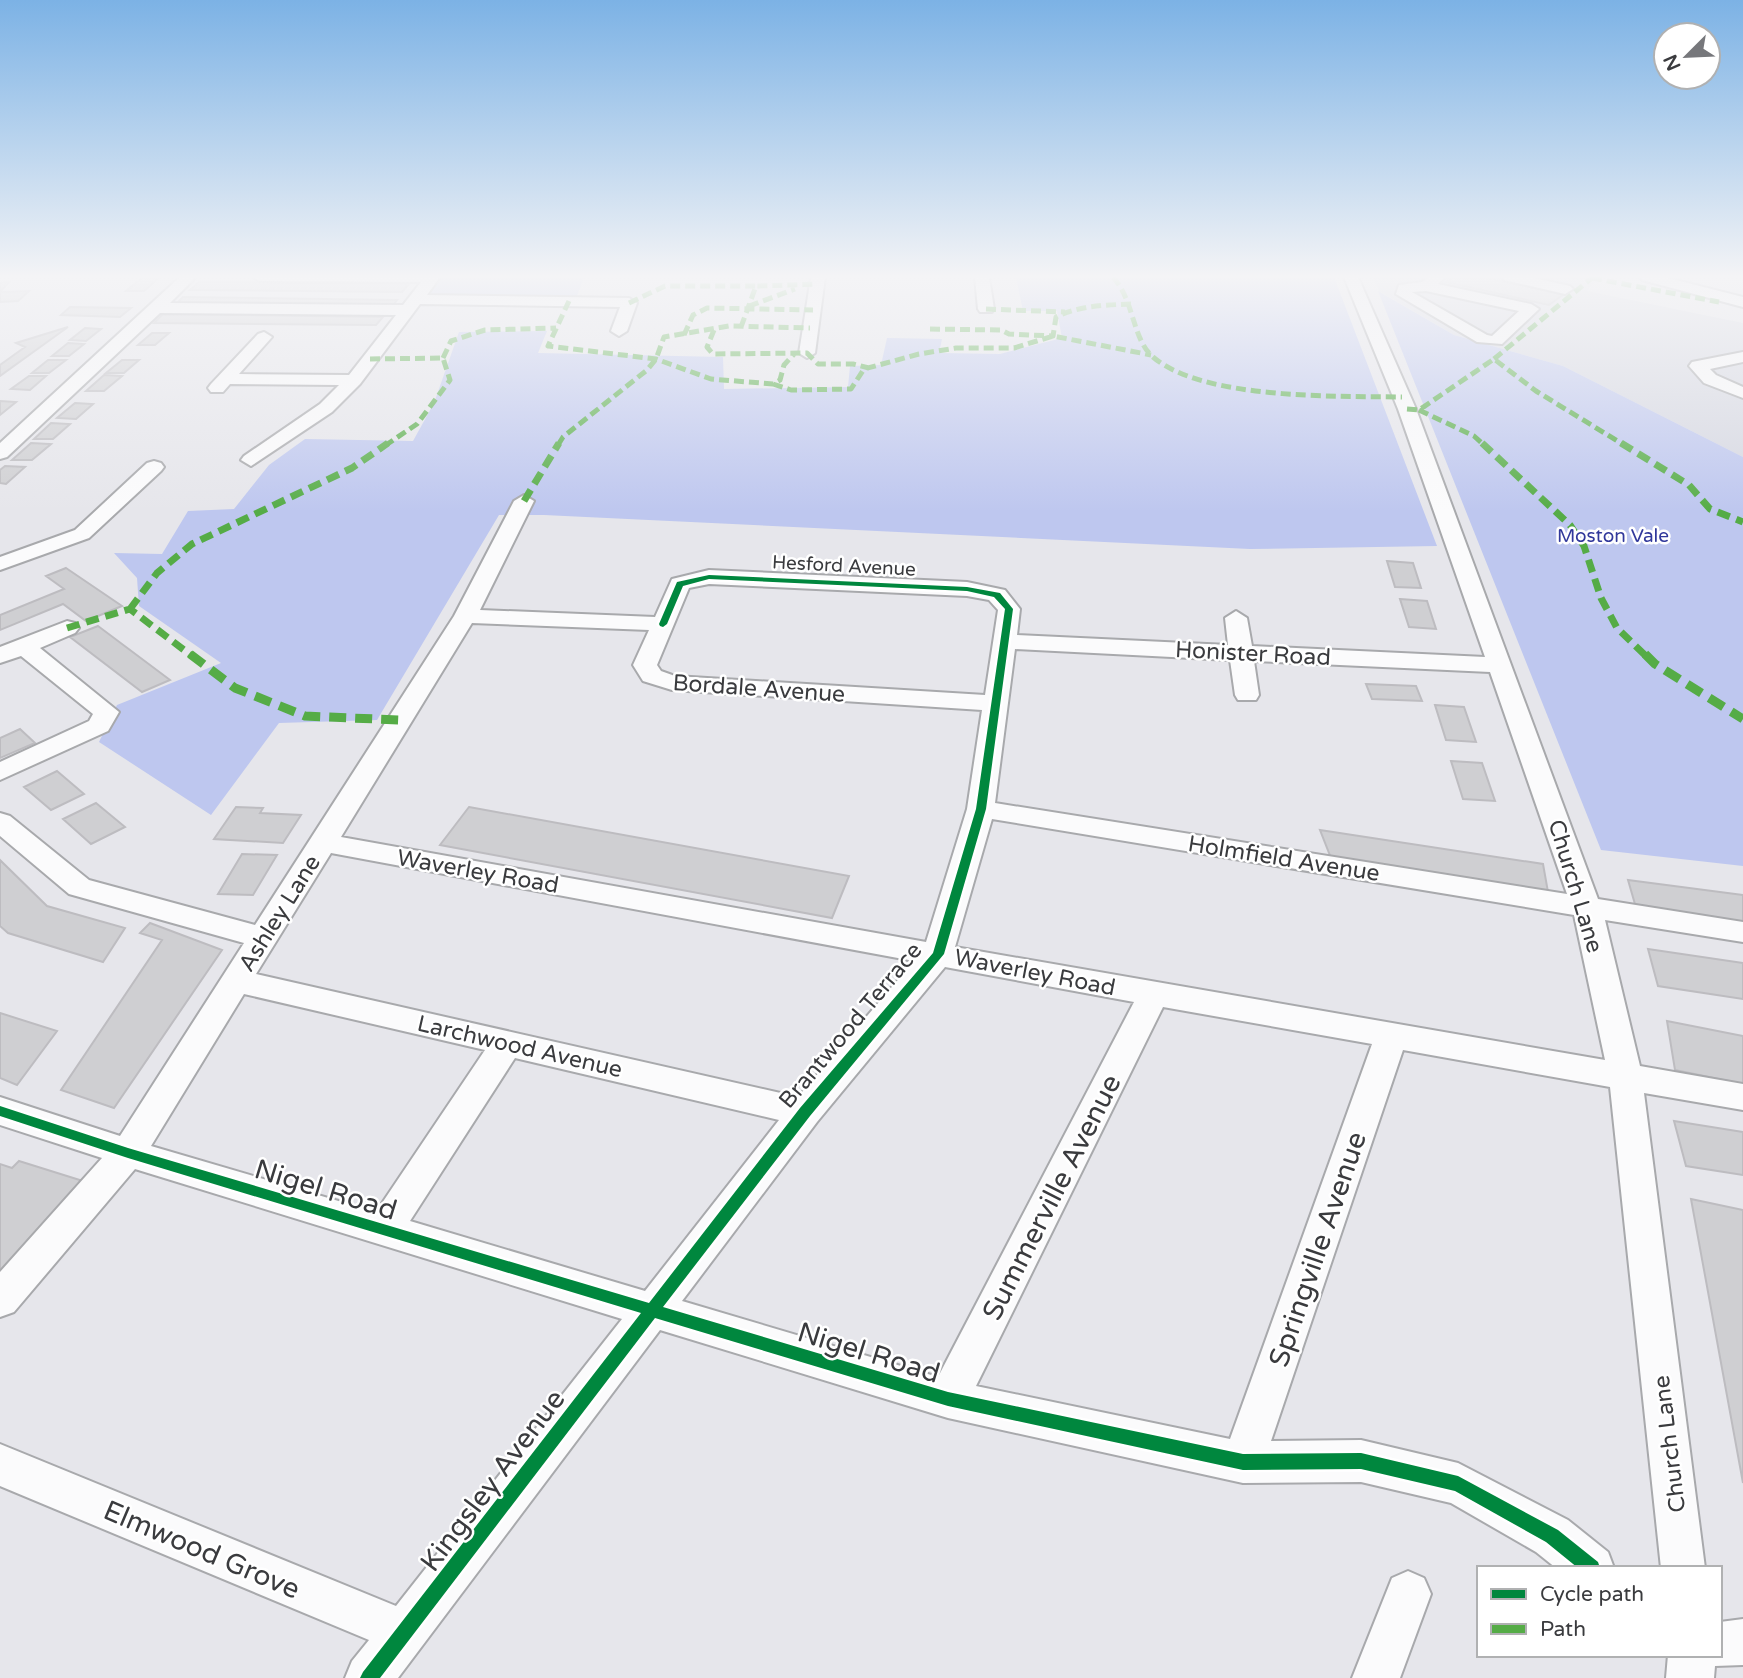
<svg xmlns="http://www.w3.org/2000/svg" width="1743" height="1678" font-family="'Varela Round',sans-serif">
	<style>
		.built { fill: #d6d8e2 }
		.green { fill: #bec7ef }
		.building { fill: #cfcfd2; stroke: #bdbcc0; stroke-width: 2 }
		.lines { fill: none; stroke-linecap: round; stroke-linejoin: round }
		.minor-casing { stroke: #a8a9ac; stroke-width: 4 }
		.minor { fill: #fbfbfc; fill-rule: evenodd }
		.quiet-far2 { stroke: #55ac46; stroke-width: 5; stroke-dasharray: 10 5; stroke-linecap: butt }
		.quiet-far1 { stroke: #55ac46; stroke-width: 7; stroke-dasharray: 13 7; stroke-linecap: butt }
		.quiet { stroke: #55ac46; stroke-width: 9; stroke-dasharray: 17 9; stroke-linecap: butt }
		.cycleway-casing { stroke: #fff; stroke-width: 5 }
		.cycleway { fill: #00873e; fill-rule: evenodd }
		.labels { text-anchor: middle; stroke-width: 5; stroke-linejoin: round; paint-order: stroke }
		.far-park-label { font-size: 19px; fill: #31389b; stroke: #fff }
		.far-street-label { font-size: 19px; fill: #3a3b3e; stroke: #fff }
		.street-label { font-size: 23px; fill: #3a3b3e; stroke: #fff }
		.near-street-label { font-size: 28px; fill: #3a3b3e; stroke: #fff }
	</style>
	<rect width="100%" height="100%" fill="#e6e6eb"/>
	<path class="built" d="M 1373,277 L 1597,277 L 1587,291 L 1743,323 L 1743,457 L 1563,366 L 1454,335 L 1379,291 Z"/>
	<path class="green" d="M 437,277 L 584,277 L 577,296 L 423,295 Z
		M 1016,277 L 1334,277 L 1437,546 L 1250,549 L 544,515 L 499,515 L 377,720 L 279,723 L 211,815 L 99,742 L 117,705 L 221,663 L 139,606 L 137,578 L 114,553 L 162,554 L 188,511 L 234,509 L 269,465 L 305,439 L 413,441 L 434,403 L 459,332 L 547,331 L 538,353 L 723,357 L 724,389 L 848,387 L 850,366 L 881,365 L 887,338 L 942,339 L 939,353 L 1000,354 L 1062,338 L 1057,311 L 1023,311 Z
		M 1378,291 L 1454,335 L 1563,366 L 1743,457 L 1743,866 L 1601,850 Z"/>
	<path class="building" d="M 143,277 L 160,277 L 144,291 L 126,291 Z
		M 1453,277 L 1481,277 L 1564,294 L 1549,305 L 1446,282 Z
		M 9,282 L 0,292 L 29,291 L 18,301 L 0,302 L 0,283 Z
		M 199,282 L 409,284 L 402,292 L 190,290 Z
		M 183,297 L 397,300 L 391,308 L 174,306 Z
		M 70,307 L 131,308 L 120,317 L 61,315 Z
		M 163,314 L 383,317 L 376,325 L 154,323 Z
		M 68,327 L 0,376 L 0,365 L 25,347 L 16,343 Z
		M 85,328 L 101,329 L 86,341 L 70,340 Z
		M 152,333 L 169,333 L 155,345 L 138,345 Z
		M 68,343 L 84,344 L 69,356 L 52,356 Z
		M 48,360 L 66,360 L 49,373 L 32,373 Z
		M 122,360 L 139,360 L 124,373 L 106,373 Z
		M 104,375 L 122,376 L 104,391 L 86,391 Z
		M 29,376 L 46,376 L 30,390 L 11,389 Z
		M 0,401 L 16,402 L 0,415 Z
		M 75,403 L 93,404 L 76,419 L 57,418 Z
		M 51,423 L 70,424 L 53,439 L 34,439 Z
		M 31,443 L 51,444 L 32,460 L 12,460 Z
		M 5,466 L 25,467 L 6,484 L 0,483 L 0,470 Z
		M 1387,561 L 1413,563 L 1421,588 L 1395,587 Z
		M 66,568 L 122,606 L 86,621 L 63,604 L 0,630 L 0,615 L 64,589 L 46,576 Z
		M 1400,599 L 1427,601 L 1436,629 L 1409,627 Z
		M 98,626 L 170,680 L 142,692 L 70,637 Z
		M 1366,684 L 1416,686 L 1422,701 L 1372,699 Z
		M 1435,705 L 1464,707 L 1476,742 L 1446,740 Z
		M 20,729 L 35,743 L 0,758 L 0,738 Z
		M 1451,761 L 1482,763 L 1495,801 L 1463,799 Z
		M 57,771 L 84,794 L 51,810 L 24,787 Z
		M 96,803 L 125,827 L 91,844 L 63,819 Z
		M 236,807 L 263,808 L 260,813 L 301,815 L 283,843 L 214,839 Z
		M 469,807 L 849,876 L 832,918 L 440,845 Z
		M 1320,830 L 1543,864 L 1548,892 L 1331,858 Z
		M 242,854 L 277,855 L 253,895 L 218,894 Z
		M 0,860 L 47,906 L 125,928 L 103,962 L 8,933 L 0,926 Z
		M 1628,880 L 1743,895 L 1743,925 L 1637,911 Z
		M 150,923 L 222,950 L 114,1108 L 61,1090 L 162,940 L 140,933 Z
		M 1648,949 L 1743,963 L 1743,999 L 1658,986 Z
		M 0,1013 L 57,1031 L 17,1085 L 0,1078 Z
		M 1667,1021 L 1743,1036 L 1743,1084 L 1675,1070 Z
		M 1674,1121 L 1743,1132 L 1743,1175 L 1686,1166 Z
		M 19,1161 L 83,1181 L 0,1272 L 0,1164 L 12,1168 Z
		M 1691,1199 L 1743,1210 L 1743,1483 Z"/>
	<g class="lines">
		<defs>
			<path id="minor" d="M 180,277 L 196,277 L 170,303 L 403,305 L 421,282 L 260,281 L 253,277 L 440,277 L 427,295 L 629,298 L 637,303 L 627,331 L 619,336 L 611,331 L 620,307 L 420,304 L 360,384 L 332,412 L 251,466 L 241,460 L 244,456 L 320,404 L 339,385 L 230,384 L 223,392 L 211,392 L 208,388 L 211,384 L 258,334 L 264,332 L 272,337 L 239,374 L 349,375 L 396,315 L 160,313 L 7,457 L 0,459 L 0,443 Z
				M 811,277 L 825,277 L 815,353 L 807,358 L 799,353 Z
				M 975,277 L 989,277 L 994,309 L 992,312 L 980,312 L 978,309 Z
				M 1344,277 L 1358,277 L 1416,409 L 1598,899 L 1743,922 L 1743,942 L 1605,920 L 1640,1066 L 1743,1084 L 1743,1110 L 1644,1093 L 1705,1568 L 1661,1568 L 1610,1087 L 1403,1050 L 1271,1441 L 1361,1440 L 1458,1463 L 1568,1520 L 1608,1552 L 1614,1568 L 1556,1568 L 1536,1552 L 1451,1503 L 1361,1482 L 1243,1483 L 948,1418 L 660,1330 L 398,1678 L 345,1678 L 352,1661 L 369,1640 L 0,1486 L 0,1444 L 396,1606 L 622,1319 L 135,1169 L 14,1312 L 0,1317 L 0,1272 L 102,1158 L 0,1125 L 0,1097 L 120,1136 L 244,943 L 69,894 L 0,836 L 0,813 L 10,816 L 89,880 L 255,925 L 454,616 L 514,501 L 524,495 L 534,501 L 480,610 L 655,617 L 672,579 L 709,570 L 967,582 L 1005,590 L 1020,609 L 1017,635 L 1228,645 L 1225,618 L 1236,611 L 1247,618 L 1252,646 L 1485,657 L 1398,409 ZM 709,584 L 967,596 L 989,600 L 998,610 L 985,695 L 675,676 L 661,671 L 657,665 L 689,588 ZM 472,623 L 649,630 L 633,665 L 643,681 L 672,690 L 982,710 L 967,809 L 926,942 L 341,837 ZM 1015,649 L 1230,660 L 1235,695 L 1238,700 L 1256,700 L 1259,695 L 1254,661 L 1490,672 L 1567,894 L 995,803 ZM 992,819 L 1574,915 L 1605,1060 L 955,947 ZM 331,853 L 914,961 L 798,1097 L 256,974 ZM 945,967 L 1134,1002 L 938,1377 L 682,1301 L 817,1122 ZM 244,994 L 485,1050 L 376,1212 L 151,1146 ZM 1163,1007 L 1372,1044 L 1230,1439 L 976,1386 ZM 515,1058 L 779,1120 L 645,1291 L 410,1221 Z
				M 1429,277 L 1445,277 L 1438,284 L 1531,304 L 1539,309 L 1502,344 L 1477,342 L 1396,294 L 1399,285 L 1422,282 ZM 1426,291 L 1519,311 L 1492,336 L 1487,335 L 1412,292 Z
				M 1502,277 L 1529,277 L 1570,286 L 1573,289 L 1565,294 L 1504,280 Z
				M 1640,277 L 1664,277 L 1743,297 L 1743,307 L 1642,280 Z
				M 1743,352 L 1743,362 L 1710,369 L 1716,375 L 1743,387 L 1743,398 L 1704,383 L 1689,366 L 1692,362 Z
				M 154,461 L 161,463 L 164,467 L 161,471 L 89,538 L 0,570 L 0,557 L 75,530 L 147,463 Z
				M 67,621 L 75,623 L 79,628 L 75,633 L 40,648 L 119,712 L 108,731 L 0,780 L 0,762 L 89,721 L 93,714 L 21,656 L 0,663 L 0,647 Z
				M 1408,1571 L 1424,1578 L 1431,1594 L 1400,1678 L 1352,1678 L 1392,1578 Z
				M 1743,1619 L 1743,1665 L 1715,1666 L 1714,1678 L 1666,1678 L 1668,1655 L 1720,1655 L 1720,1622 Z"/>
		</defs>
		<use href="#minor" class="minor-casing"/>
		<use href="#minor" class="minor"/>
		<path class="quiet-far2" d="M 1113,277 C 1135,302 1132,339 1153,357 C 1203,400 1338,396 1402,397
			M 1592,278 L 1719,302
			M 569,301 L 548,346 L 656,359 L 711,379 L 773,384 L 780,380 L 784,365 L 795,353
			M 629,303 L 665,286 L 756,286
			M 749,306 L 795,289
			M 986,309 L 1065,312
			M 741,327 L 756,286 L 817,284
			M 930,329 L 1001,330 L 1009,334 L 1053,336 L 1056,317 C 1081,305 1106,305 1133,304
			M 714,330 L 707,347 L 713,354 L 807,353 L 818,364 L 853,364 L 869,368
			M 684,335 L 693,315 L 707,308 L 813,310
			M 443,358 L 451,341 L 485,330 L 556,328
			M 370,359 L 443,358 L 450,380 L 417,424 L 386,445
			M 1494,359 L 1593,277
			M 773,384 L 791,390 L 851,389 L 864,369 L 919,354 L 956,348 L 1014,348 L 1053,336 L 1151,355
			M 1407,409 L 1419,410 L 1494,359 L 1536,391 L 1624,445
			M 1419,410 L 1474,436 L 1484,445
			M 558,445 L 563,437 L 647,370 L 656,359 L 664,337 L 729,326 L 810,328"/>
		<path class="quiet-far1" d="M 1482,443 L 1570,525 L 1584,546 L 1601,598 L 1617,628 L 1646,656
			M 1621,443 L 1689,485 L 1710,509 L 1743,522
			M 524,501 L 559,443
			M 130,609 L 157,573 L 192,544 L 352,468 L 388,443
			M 67,628 L 130,609 L 192,656"/>
		<path class="quiet" d="M 190,654 L 235,688 L 305,716 L 399,720
			M 1645,654 L 1655,664 L 1743,719"/>
		<defs>
			<path id="cycleway" d="M 709,575 L 967,587 L 1000,593 L 1013,609 L 986,809 L 944,954 L 810,1116 L 663,1307 L 948,1392 L 1243,1454 L 1361,1453 L 1458,1476 L 1558,1530 L 1598,1562 L 1600,1568 L 1578,1568 L 1546,1542 L 1455,1491 L 1361,1469 L 1243,1470 L 948,1406 L 655,1318 L 380,1678 L 360,1678 L 363,1672 L 641,1313 L 128,1158 L 0,1116 L 0,1106 L 128,1148 L 649,1303 L 800,1108 L 933,953 L 976,809 L 1005,609 L 994,597 L 967,591 L 709,579 L 683,586 L 667,624 L 663,627 L 660,626 L 659,624 L 677,582 Z"/>
		</defs>
		<use href="#cycleway" class="cycleway-casing"/>
		<use href="#cycleway" class="cycleway"/>
	</g>
	<linearGradient id="sky" x2="0" y2="1"><stop stop-color="#7cb2e5"/><stop offset="0.54" stop-color="#f4f4f6"/><stop offset="1" stop-color="#f4f4f6" stop-opacity="0"/></linearGradient>
	<rect width="1743" height="512" fill="url(#sky)"/>
	<g class="labels">
		<g class="far-park-label">
			<text x="1613" y="542">Moston Vale</text>
		</g>
		<g class="far-street-label">
			<text transform="translate(844 565) rotate(3)" y="7">Hesford Avenue</text>
		</g>
		<g class="street-label">
			<text transform="translate(1253 653) rotate(3)" y="8">Honister Road</text>
			<text transform="translate(759 688) rotate(4)" y="8">Bordale Avenue</text>
			<text transform="translate(1284 858) rotate(9)" y="8">Holmfield Avenue</text>
			<text transform="translate(478 871) rotate(10)" y="8">Waverley Road</text>
			<text transform="translate(1576 886) rotate(73)" y="8">Church Lane</text>
			<text transform="translate(279 913) rotate(-58)" y="8">Ashley Lane</text>
			<text transform="translate(1035 972) rotate(11)" y="8">Waverley Road</text>
			<text transform="translate(850 1025) rotate(-50)" y="8">Brantwood Terrace</text>
			<text transform="translate(520 1046) rotate(13)" y="8">Larchwood Avenue</text>
			<text transform="translate(1669 1444) rotate(-97)" y="8">Church Lane</text>
		</g>
		<g class="near-street-label">
			<text transform="translate(326 1189) rotate(17)" y="10">Nigel Road</text>
			<text transform="translate(1051 1197) rotate(-63)" y="10">Summerville Avenue</text>
			<text transform="translate(1317 1249) rotate(-71)" y="10">Springville Avenue</text>
			<text transform="translate(869 1352) rotate(17)" y="10">Nigel Road</text>
			<text transform="translate(492 1480) rotate(-53)" y="10">Kingsley Avenue</text>
			<text transform="translate(202 1549) rotate(23)" y="10">Elmwood Grove</text>
		</g>
	</g>
	<rect x="1477" y="1566" width="245" height="91" fill="#ffffff" stroke="#b0b1b2" stroke-width="2"/>
	<rect x="1491" y="1589" width="35" height="10" fill="#00873e" stroke="#b0b1b2" stroke-width="2"/>
	<text x="1540" y="1601" font-size="21" fill="#3a3b3e">Cycle path</text>
	<rect x="1491" y="1624" width="35" height="10" fill="#55ac46" stroke="#b0b1b2" stroke-width="2"/>
	<text x="1540" y="1636" font-size="21" fill="#3a3b3e">Path</text>
	<g transform="translate(1687 56) rotate(246)"><circle r="33" fill="#ffffff" stroke="#b0b1b2" stroke-width="2"/>
	<path d="M0-5L12 26L0 18L-12 26Z" fill="#76777b"/>
	<text y="-10" font-size="19" font-weight="bold" text-anchor="middle" fill="#3a3b3e">N</text>
	</g>
</svg>
